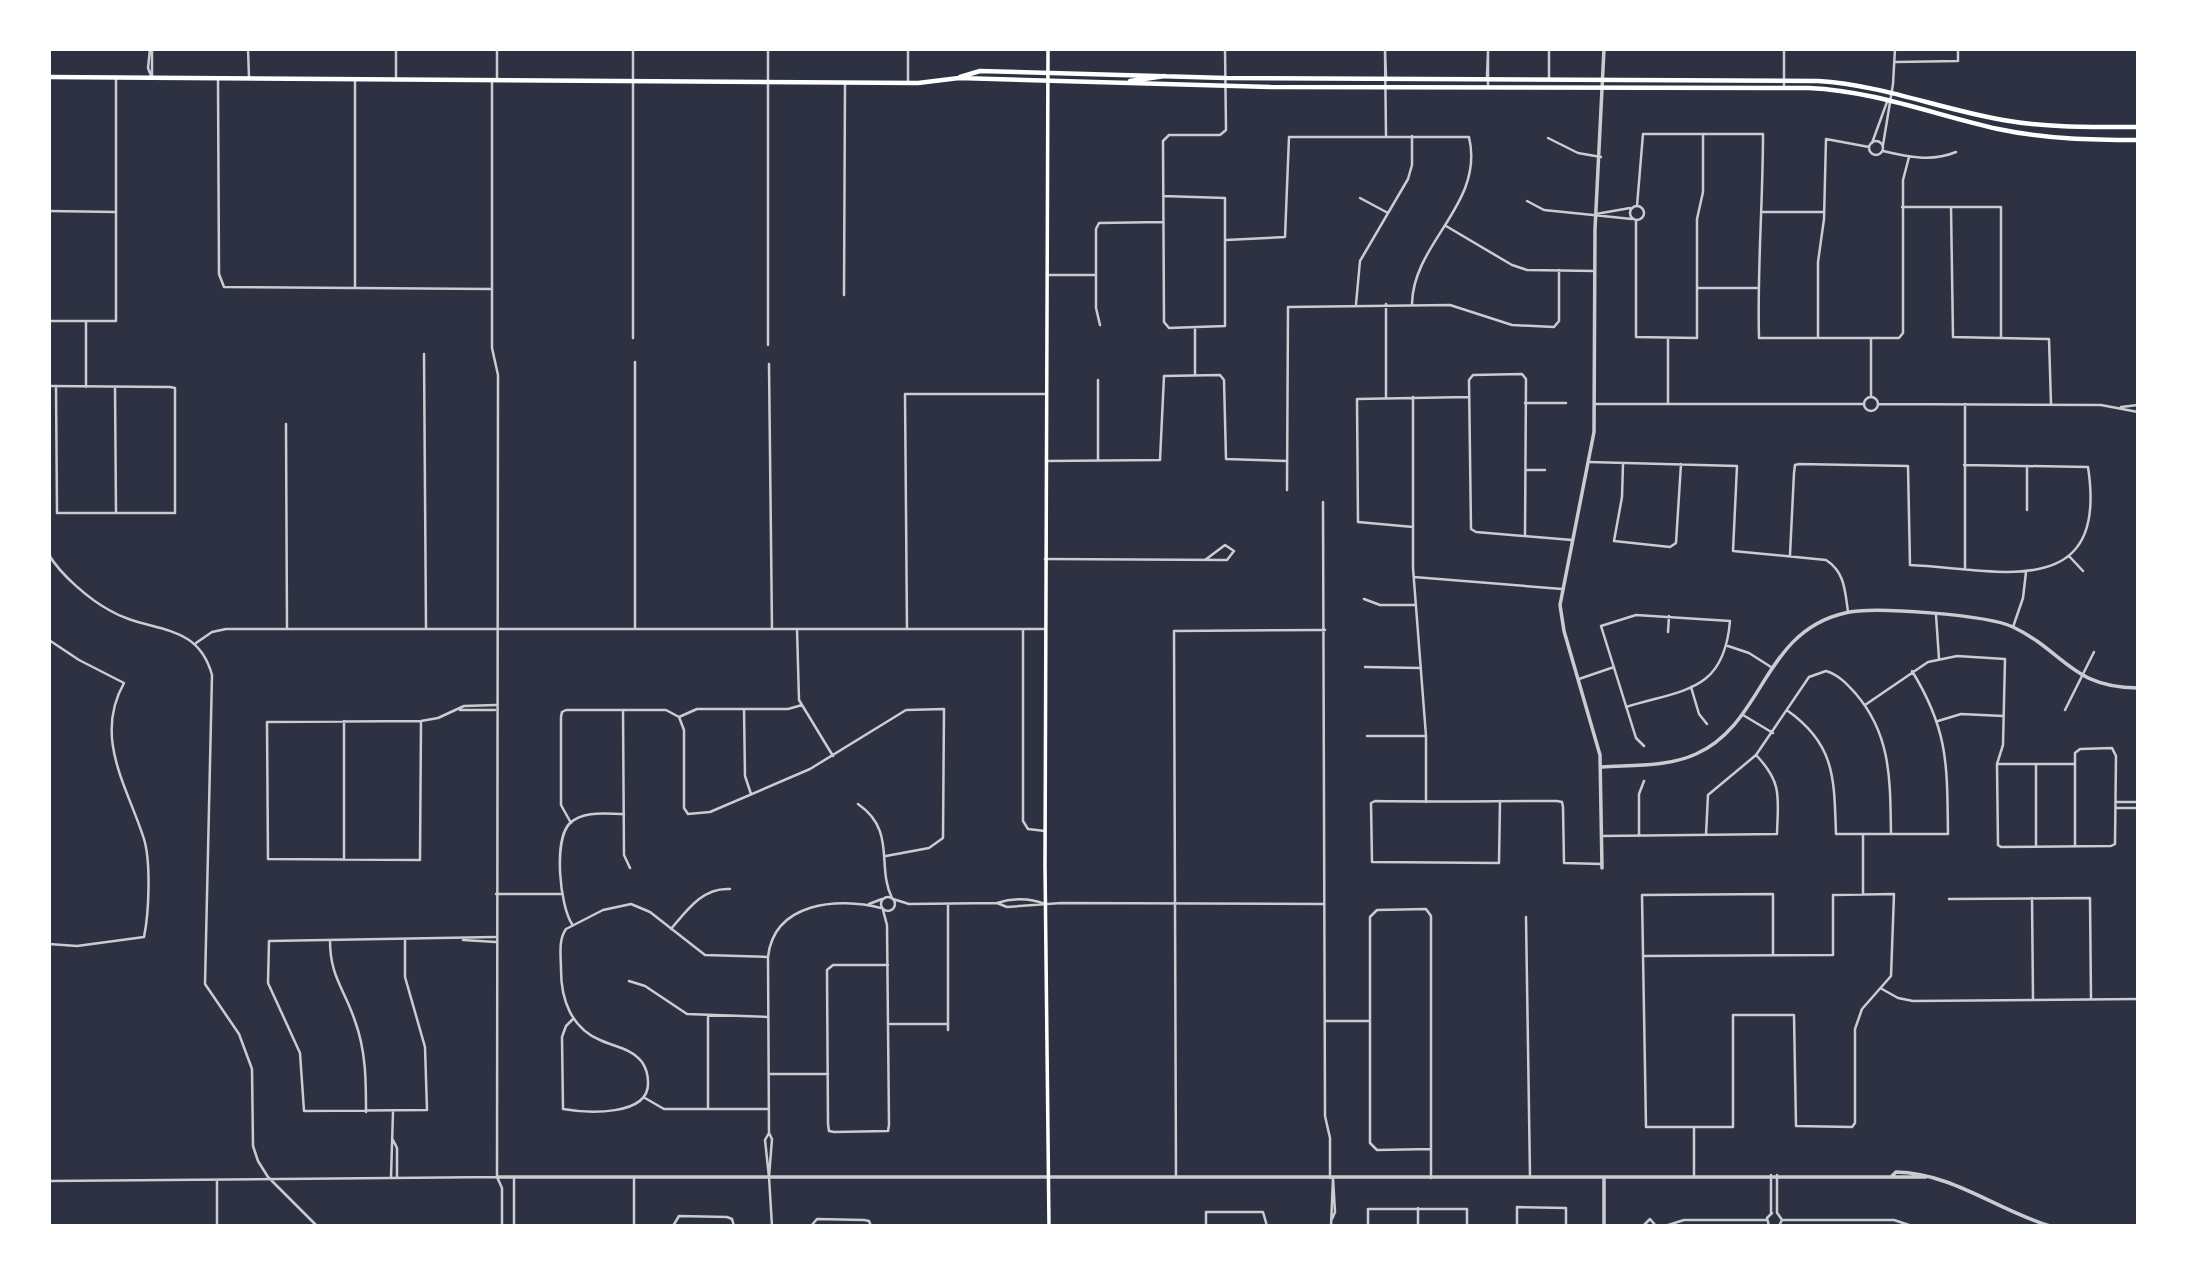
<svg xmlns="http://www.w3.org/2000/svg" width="2187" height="1275" font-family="'Space Grotesk',sans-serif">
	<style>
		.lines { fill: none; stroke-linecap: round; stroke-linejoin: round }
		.minor { stroke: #caccd0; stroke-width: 2.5 }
		.tertiary { stroke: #caccd0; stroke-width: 3.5 }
		.secondary { stroke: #fff; stroke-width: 3.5 }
		.primary { stroke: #fff; stroke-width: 4.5 }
	</style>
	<rect width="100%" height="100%" fill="#2d3142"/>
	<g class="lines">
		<path class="minor" d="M 150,49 L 148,68 L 152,78
			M 248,49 L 249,77
			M 396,49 L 396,79
			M 497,49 L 497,79
			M 633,49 L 633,338
			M 768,49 L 768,345
			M 908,49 L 908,83
			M 1385,49 L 1386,77
			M 1488,49 L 1488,87
			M 1549,49 L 1549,80
			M 1385,52 L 1386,136
			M 1896,62 L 1958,61 L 1958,49
			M 1487,76 L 1488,52
			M 152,78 L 152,49
			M 492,79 L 492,348 L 498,375 L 497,1177 L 502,1188 L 502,1226
			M 218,80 L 219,274 L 224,287 L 491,289
			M 355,80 L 355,288
			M 1784,88 L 1784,49
			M 1548,138 L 1578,153 L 1601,157
			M1869 148a7 7 0 1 1 14 0a7 7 0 1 1-14 0Z
			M 1872,143 L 1887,102
			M 1883,145 L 1893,84 L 1895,49
			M 1883,151 C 1908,157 1932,162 1956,152
			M 1163,196 L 1225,198 L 1225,326 L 1169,328 L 1164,322 L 1163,141 L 1169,135 L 1220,135 L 1226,130 L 1225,49
			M 1360,198 L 1388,213
			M 1527,201 L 1544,210 L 1632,219
			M1630 213a7 7 0 1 1 14 0a7 7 0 1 1-14 0Z
			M 1637,206 L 1643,134 L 1763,134 C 1763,203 1757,270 1759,338 L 1899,338 L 1903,333 L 1903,180 L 1909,157
			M 1902,207 L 2001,207 L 2001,338
			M 1951,207 L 1953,337 L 2049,339 L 2051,404
			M 49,211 L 116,212
			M 1763,212 L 1823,212
			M 1596,214 L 1630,208
			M 1636,221 L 1636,337 L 1697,338 L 1697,219 L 1703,192 L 1703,134
			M 1446,226 L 1512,265 L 1527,270 L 1595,271
			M 1226,240 L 1285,237 L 1289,137 L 1469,137 C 1485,204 1413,242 1412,304
			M 49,241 L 49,321 L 116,321 L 116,79
			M 1048,275 L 1096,275
			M 1697,288 L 1757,288
			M 844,295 L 845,82
			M 1356,304 L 1360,261 L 1408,179 L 1412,165 L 1412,136
			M 1386,304 L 1386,398
			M 1100,325 L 1096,308 L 1096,229 L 1099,223 L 1163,222
			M 1195,328 L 1195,375
			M 1668,338 L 1668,403
			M 1818,338 L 1818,262 L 1824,219 L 1826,139 L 1869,147
			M 1871,338 L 1871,397
			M 424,354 L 426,628
			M 635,362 L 635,629
			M 769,364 L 772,629
			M 1098,380 L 1098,461
			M 49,386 C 89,386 130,387 170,387 L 175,388 L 175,513 L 57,513 L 56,386
			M 86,387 L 86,322
			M 115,387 L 116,513
			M1864 404a7 7 0 1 1 14 0a7 7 0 1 1-14 0Z
			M 1413,397 L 1413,568 L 1426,736 L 1426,802
			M 1525,403 L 1566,403
			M 1595,404 L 1863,404
			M 1878,404 L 2101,405 L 2138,412
			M 1965,404 L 1965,568
			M 2121,407 L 2138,405
			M 286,424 L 287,629
			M 1046,461 L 1160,460 L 1164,376 L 1220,375 L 1224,380 L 1226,459 L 1287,461
			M 1589,462 L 1737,466 L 1733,551 L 1826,560 C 1845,572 1845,591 1848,612
			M 1623,464 L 1622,497 L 1614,541 L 1670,547 L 1676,543 L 1681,464
			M 2027,466 L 2027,510
			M 1527,470 L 1545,470
			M 1287,490 L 1288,307 L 1450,305 L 1512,325 L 1554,327 L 1559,321 L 1559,270
			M 1323,502 L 1325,1116 L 1330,1138 L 1330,1178
			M 1413,527 L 1358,522 L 1357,399 L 1468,397
			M 1525,536 L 1526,379 L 1522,374 L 1473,375 L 1469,380 L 1471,529 L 1476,532 L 1572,540
			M 49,555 C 61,575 89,599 109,610 C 149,634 197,620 212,675 L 205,984 L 239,1034 L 252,1069 L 253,1146 L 258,1161 L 268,1177 L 317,1226
			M 1790,555 L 1794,473 L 1795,465 L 1799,464 L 1908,466 L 1910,565 C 1997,569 2109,604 2088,467 L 1964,465
			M 2069,556 L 2083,571
			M 1045,559 L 1227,560 L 1234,551 L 1225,545 L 1205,560
			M 1414,577 L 1562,589
			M 1364,599 L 1380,605 L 1415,605
			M 1936,615 L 1939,659
			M 2013,627 L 2023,598 L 2026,572
			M 797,629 L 799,700 L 833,756
			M 907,629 L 905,394 L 1046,394
			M 1023,629 L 1023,821 L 1028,829 L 1045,831
			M 1668,632 L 1669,616
			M 49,640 L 79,660 L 124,683 C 93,738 128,788 144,839 C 151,862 149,913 144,937 L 77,946 L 49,944
			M 196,643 L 212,632 L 226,629 L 1045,629
			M 1728,646 L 1749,653 L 1771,667
			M 1365,667 L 1421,668
			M 1579,679 L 1614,667
			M 1691,687 L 1699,714 L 1707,724
			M 1865,705 L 1928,662 L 1957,656 L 2005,659 L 2003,745 L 1997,764 L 1998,845 L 2001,847 L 2111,846 L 2115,844 L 2116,756 L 2112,748 L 2080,749 L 2075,753 L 2075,846
			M 1626,707 C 1685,689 1724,692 1730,621 L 1636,615 L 1601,626 L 1636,738 L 1644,746
			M 744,709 L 745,776 L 751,794
			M 460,710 L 495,710
			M 623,710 L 624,855 L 630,868
			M 2065,710 L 2094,652
			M 1788,711 C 1836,745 1834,780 1836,834 L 1948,834 C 1947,766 1949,731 1912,671
			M 1743,715 L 1773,733
			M 679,717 L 697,709 L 788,709 L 802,705
			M 421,721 L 420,860 L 268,859 L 267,722 L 421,721 L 438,718 L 464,706 L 496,705
			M 1938,721 L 1961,714 L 2003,716
			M 1367,736 L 1426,736
			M 1998,764 L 2075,764
			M 2036,765 L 2036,845
			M 1500,801 L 1499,863 L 1372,862 L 1371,803 L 1375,801 C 1436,802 1496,801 1557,801 L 1562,802 L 1563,807 L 1564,863 L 1602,864
			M 2117,802 L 2138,802
			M 858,804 C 897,831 876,866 892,898
			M 2116,808 L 2138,808
			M 571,823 L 561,805 L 561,717 L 562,712 L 566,710 L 666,710 L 679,717 L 684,730 L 684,808 L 688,814 L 710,812 L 810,769 L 906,710 L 944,709 L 943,838 L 929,848 L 886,856
			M 1706,835 L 1708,795 L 1756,755 L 1809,677 L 1826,671 C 1839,675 1847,684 1856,694 C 1892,736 1890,782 1891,834
			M 1602,836 L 1777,834 C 1778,798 1783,783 1756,755
			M 1639,836 L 1639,794 L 1644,781
			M 344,860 L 344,721
			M 496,894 L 562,894
			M 1863,894 L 1863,835
			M881 904a7 7 0 1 1 14 0a7 7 0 1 1-14 0Z
			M 2032,898 L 2033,999
			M 893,899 L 909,904 L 997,903 C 1013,898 1030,898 1045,904
			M 1949,899 L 2090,898 L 2091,999
			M 997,903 L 1007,907 L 1061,903 L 1324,904
			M 869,904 L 882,899
			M 948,904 L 948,1030
			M 883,910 L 887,925 L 889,1125 L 888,1131 L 834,1132 L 829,1131 L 828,1124 L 827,970 L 833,965 L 888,965
			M 1526,917 L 1530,1176
			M 572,924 C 560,906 553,840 570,823 C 584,810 607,814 624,814
			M 671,929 C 687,910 703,887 730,889
			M 330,940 C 330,977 344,988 355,1021 C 366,1051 366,1081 366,1112
			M 405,940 L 405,977 L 425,1047 L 427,1110 L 304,1111 L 300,1053 L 268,983 L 269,941 L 495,937
			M 463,940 L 496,942
			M 1643,956 L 1833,955 L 1833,895 L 1894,894 L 1891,976 L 1862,1009 L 1855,1029 L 1855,1123 L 1852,1127 L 1796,1126 L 1794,1015 L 1733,1015 L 1733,1127 L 1646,1127 L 1642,895 L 1773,894 L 1773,955
			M 629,981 L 645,986 L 687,1014 L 768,1017
			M 1882,989 L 1898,998 L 1913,1001 L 2138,999
			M 573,1019 L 566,1026 L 562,1037 L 563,1109 C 586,1113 650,1117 648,1082 C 648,1074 646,1068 642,1062 C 631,1048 615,1047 600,1040 C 571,1028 561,999 561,970 C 561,956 558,940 566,929 L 603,910 L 631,904 L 650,912 L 705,955 L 768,957
			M 1325,1021 L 1370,1021
			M 888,1024 L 948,1024
			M 769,1074 L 828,1074
			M 645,1098 L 664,1109 L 769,1109
			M 708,1108 L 708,1017
			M 769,1133 L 772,1139 L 769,1177 L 772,1226
			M 393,1140 L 397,1148 L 397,1177
			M 1431,1149 L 1377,1150 L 1370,1143 L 1370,917 L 1377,910 L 1426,909 L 1431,916 L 1431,1178
			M 1694,1175 L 1694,1128
			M 1777,1175 L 1777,1213
			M 391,1177 L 393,1112
			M 769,1177 L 765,1140 L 769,1133 L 768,957 C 774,902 838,897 881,908
			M 1176,1177 L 1174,631 L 1325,630
			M 514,1178 L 514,1226
			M 634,1178 L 634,1226
			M 49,1181 L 497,1177
			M 217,1181 L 217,1226
			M 1771,1213 L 1771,1175
			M 1778,1214 L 1782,1220 L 1779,1226
			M 1332,1219 L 1335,1212 L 1333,1178
			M 1782,1220 L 1894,1220 L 1912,1226
			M 673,1226 L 679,1216 L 727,1217 L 732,1219 L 734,1226
			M 811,1226 L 817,1219 L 864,1220 L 869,1221 L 871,1226
			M 1206,1226 L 1206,1212 L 1263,1212 L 1267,1226
			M 1331,1226 L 1333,1178
			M 1368,1226 L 1368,1209 L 1467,1209 L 1467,1226
			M 1418,1226 L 1418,1208
			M 1517,1226 L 1517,1207 L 1566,1208 L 1566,1226
			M 1643,1226 L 1650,1219 L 1656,1226
			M 1665,1226 L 1684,1220 L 1766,1220
			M 1769,1226 L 1767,1218 L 1772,1213"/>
		<path class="tertiary" d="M 1602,767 C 1632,765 1668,767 1696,754 C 1765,723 1762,632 1845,613 C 1873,606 1988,615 2013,627 C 2065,652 2070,687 2138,688
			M 1602,868 L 1600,755 L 1564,631 L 1560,605 L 1594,432 L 1595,229 L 1604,49
			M 1892,1176 L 1896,1172 C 1952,1173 1997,1210 2050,1226
			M 497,1177 L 1926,1177
			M 1604,1226 L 1604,1177"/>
		<path class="secondary" d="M 1048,49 L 1045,866 L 1049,1226"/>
		<path class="primary" d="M 49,77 L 918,83 L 959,78 L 1270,87 L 1809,88 C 1875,91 1935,115 1998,129 C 2045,139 2091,140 2138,140
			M 960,77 L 980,71 L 1226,78 L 1818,81 C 1882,85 1940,109 2003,120 C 2048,128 2093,127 2138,127
			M 1130,81 L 1165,76"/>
	</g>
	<rect width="2187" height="1275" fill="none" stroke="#ffffff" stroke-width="102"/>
</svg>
